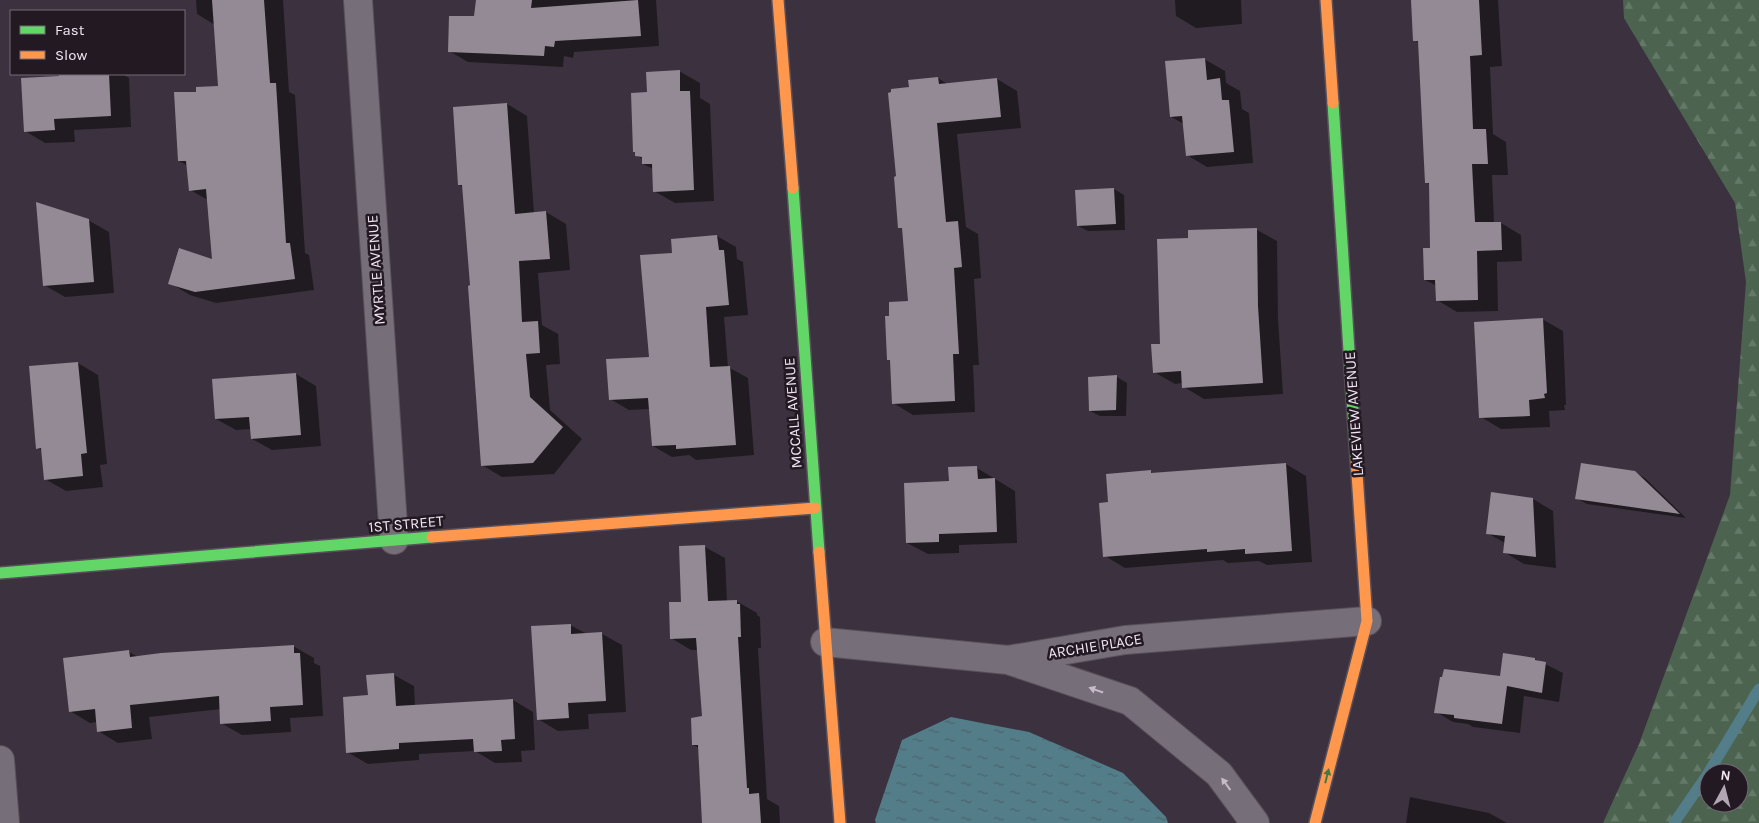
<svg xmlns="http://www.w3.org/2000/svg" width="1759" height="823" font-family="Karla,sans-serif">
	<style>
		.forest { fill: url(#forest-firs); fill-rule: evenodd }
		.water { fill: url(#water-ripples) }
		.shadow { fill: #0007 }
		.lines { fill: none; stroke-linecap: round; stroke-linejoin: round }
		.stream { stroke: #527d89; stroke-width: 11 }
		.building { fill: #938a95 }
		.street-casing { stroke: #59505b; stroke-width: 30 }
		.fast-casing { stroke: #59505b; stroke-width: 14 }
		.slow-casing { stroke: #59505b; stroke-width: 14 }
		.street { stroke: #766e78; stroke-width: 28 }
		.fast { stroke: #63d668; stroke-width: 11 }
		.slow { stroke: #ff974d; stroke-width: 11 }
		.oneway { fill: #c7bbc9 }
		.oneway2 { fill: #427846 }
		.labels { text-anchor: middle; stroke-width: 5; stroke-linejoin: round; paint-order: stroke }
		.street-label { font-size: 15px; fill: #f2e5f4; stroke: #221923 }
	</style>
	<defs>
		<pattern id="forest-firs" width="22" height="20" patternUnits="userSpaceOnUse" patternTransform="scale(1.25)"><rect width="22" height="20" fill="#4b634f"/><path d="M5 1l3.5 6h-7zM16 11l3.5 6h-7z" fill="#657969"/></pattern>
		<pattern id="water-ripples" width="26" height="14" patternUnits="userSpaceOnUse" patternTransform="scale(1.25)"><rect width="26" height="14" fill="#527d89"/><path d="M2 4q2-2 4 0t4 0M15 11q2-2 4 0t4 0" fill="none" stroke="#4e646c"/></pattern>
	</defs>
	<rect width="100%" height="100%" fill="#3c323f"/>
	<path class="forest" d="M 1623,0 L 1759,0 L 1759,823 L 1603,823 L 1639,744 L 1730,495 L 1746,282 L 1735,203 L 1624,18 ZM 1709,773 L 1739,773 L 1739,803 L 1709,803 Z"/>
	<path class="water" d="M 951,717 L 1029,732 L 1123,773 L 1166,817 L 1168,823 L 876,823 L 875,820 L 902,740 Z"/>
	<path class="shadow" d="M 196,0 L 283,0 L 289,92 L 295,95 L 305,253 L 309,255 L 314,290 L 216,303 L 190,295 L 170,283 L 213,261 L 208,200 L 190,190 L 188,166 L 179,161 L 197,93 L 220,87 L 215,25 L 197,14 Z
		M 477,0 L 656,0 L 659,46 L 574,52 L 573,58 L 564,56 L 563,67 L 468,62 L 449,51 L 475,18 Z
		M 1175,0 L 1241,0 L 1242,24 L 1196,28 L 1176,16 Z
		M 1412,0 L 1498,0 L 1502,66 L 1490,67 L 1493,134 L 1506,142 L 1508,175 L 1492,175 L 1494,223 L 1501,223 L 1521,235 L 1522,261 L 1497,262 L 1498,311 L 1457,312 L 1437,300 L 1437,286 L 1425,280 L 1432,249 L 1430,185 L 1426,182 L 1419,43 L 1414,40 Z
		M 1204,59 L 1225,71 L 1226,83 L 1240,91 L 1242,109 L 1249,113 L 1253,163 L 1207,167 L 1187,155 L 1184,124 L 1171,117 Z
		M 679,71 L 700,83 L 700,98 L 710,104 L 714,201 L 675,203 L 654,191 L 653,169 L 643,164 L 643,159 L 637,156 L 648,93 Z
		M 60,74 L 122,74 L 129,78 L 131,127 L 74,130 L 75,142 L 45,143 L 25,131 L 60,77 Z
		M 938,78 L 949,85 L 997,79 L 1017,91 L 1021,128 L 957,134 L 966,227 L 978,234 L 981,278 L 974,279 L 979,365 L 973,365 L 975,412 L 913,415 L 893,403 L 892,361 L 888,359 L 890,317 L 910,303 L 903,229 L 899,227 L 898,178 L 910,88 Z
		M 507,104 L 527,116 L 534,213 L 546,212 L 566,224 L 570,270 L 538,273 L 542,325 L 558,334 L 560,364 L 546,365 L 550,410 L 582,439 L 554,474 L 502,477 L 482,465 L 471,287 L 463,187 L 459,185 Z
		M 1114,189 L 1124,195 L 1125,230 L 1088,231 L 1078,226 Z
		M 88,220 L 109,232 L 114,293 L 65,297 L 44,285 Z
		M 1257,230 L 1277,241 L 1278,319 L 1283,394 L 1204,399 L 1184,387 L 1183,383 L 1175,384 L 1154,372 L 1189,239 Z
		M 717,236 L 736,247 L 737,259 L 743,262 L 748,315 L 724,317 L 728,367 L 748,378 L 754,455 L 696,460 L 689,455 L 672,457 L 653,446 L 650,409 L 629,410 L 610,399 L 650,358 L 674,254 Z
		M 1542,319 L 1563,331 L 1566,405 L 1564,405 L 1565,410 L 1549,411 L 1550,427 L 1501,429 L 1481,417 Z
		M 78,363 L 98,375 L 107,464 L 100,465 L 103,487 L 66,491 L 45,479 L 43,451 L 37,448 Z
		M 296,374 L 316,386 L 321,446 L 272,450 L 252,439 L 251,429 L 236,430 L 216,419 Z
		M 1117,377 L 1127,383 L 1126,416 L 1100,416 L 1090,411 Z
		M 1286,464 L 1306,476 L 1312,562 L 1267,565 L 1259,561 L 1228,563 L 1223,560 L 1125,568 L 1105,556 L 1110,503 L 1150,472 L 1154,474 Z
		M 950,468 L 977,468 L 1015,491 L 1017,543 L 959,545 L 959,553 L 928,554 L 907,543 L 950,482 Z
		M 1634,472 L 1645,478 L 1686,518 L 1587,504 L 1576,498 Z
		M 1533,499 L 1553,511 L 1556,568 L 1524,564 L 1504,552 L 1505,543 L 1487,533 Z
		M 705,547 L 725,558 L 727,601 L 736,601 L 757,613 L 757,615 L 760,617 L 761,648 L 758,648 L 767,799 L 779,806 L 780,823 L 703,823 L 699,748 L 693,745 L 703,718 L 698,650 L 691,650 L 671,638 L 682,603 Z
		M 570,625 L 587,634 L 602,634 L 622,645 L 626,712 L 588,714 L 589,729 L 558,731 L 538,719 Z
		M 293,646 L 314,658 L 314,663 L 320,666 L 323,716 L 290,718 L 291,732 L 242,735 L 221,723 L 221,709 L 149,717 L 152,739 L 118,743 L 98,731 L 97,722 L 90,723 L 70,711 L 129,652 L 138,657 Z
		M 1535,659 L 1563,673 L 1559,702 L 1524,696 L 1520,733 L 1473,727 L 1468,724 L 1453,722 L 1436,712 Z
		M 394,675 L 414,686 L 415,706 L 513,700 L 533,712 L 535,750 L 521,751 L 522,762 L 495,763 L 475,751 L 419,754 L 419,760 L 368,764 L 347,752 L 369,697 Z
		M 1410,797 L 1489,813 L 1507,823 L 1406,823 Z"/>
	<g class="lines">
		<path class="stream" d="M 1674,823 L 1707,775 L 1759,689"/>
	</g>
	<path class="building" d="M 212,0 L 264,0 L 270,83 L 276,83 L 286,243 L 290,243 L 295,279 L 195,292 L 168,284 L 179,248 L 212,259 L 206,189 L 189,191 L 186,161 L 178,161 L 174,92 L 196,92 L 196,87 L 218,86 Z
		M 476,0 L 532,0 L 531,8 L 638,0 L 641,36 L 555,41 L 554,47 L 545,46 L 544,56 L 448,52 L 449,16 L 474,16 Z
		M 1411,0 L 1479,0 L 1482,55 L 1470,56 L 1473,129 L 1486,129 L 1488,164 L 1472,164 L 1475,222 L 1501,222 L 1502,250 L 1477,251 L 1478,300 L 1436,301 L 1435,280 L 1424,280 L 1423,248 L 1430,248 L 1429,183 L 1425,183 L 1418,41 L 1413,41 Z
		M 1205,58 L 1207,80 L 1220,78 L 1222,100 L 1229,100 L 1234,152 L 1186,156 L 1182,116 L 1170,117 L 1165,61 Z
		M 680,70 L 680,91 L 690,91 L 694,190 L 653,192 L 652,164 L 642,164 L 642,157 L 635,156 L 635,152 L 633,152 L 631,93 L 647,92 L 646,72 Z
		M 59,74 L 109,74 L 111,116 L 54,119 L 55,130 L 24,132 L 21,78 L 59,76 Z
		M 938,77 L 939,84 L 997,78 L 1001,117 L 937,123 L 946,222 L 958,221 L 962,267 L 954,268 L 959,354 L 953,354 L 955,401 L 892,404 L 890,360 L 887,360 L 885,316 L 889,316 L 889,302 L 908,301 L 902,228 L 898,228 L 894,177 L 896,176 L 888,93 L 891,92 L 891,89 L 909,87 L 908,80 Z
		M 507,103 L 515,214 L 546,211 L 550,259 L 519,261 L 522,322 L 538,321 L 540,353 L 526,354 L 530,397 L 563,427 L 533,463 L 481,466 L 468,286 L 470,285 L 462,185 L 458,185 L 453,107 Z
		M 1114,188 L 1116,224 L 1077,226 L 1075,190 Z
		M 36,202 L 89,219 L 94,282 L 43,286 Z
		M 1257,228 L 1258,306 L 1263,383 L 1182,388 L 1181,371 L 1153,373 L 1151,344 L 1160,344 L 1157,239 L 1188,238 L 1188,230 Z
		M 717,235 L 719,250 L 724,250 L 729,305 L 706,307 L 710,367 L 730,366 L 736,445 L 676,449 L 676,445 L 652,446 L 648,398 L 609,400 L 606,359 L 649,357 L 640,255 L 672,253 L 671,239 Z
		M 1543,318 L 1547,393 L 1544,394 L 1545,398 L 1529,400 L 1530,416 L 1479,418 L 1474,322 Z
		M 78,362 L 87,453 L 81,454 L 83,476 L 44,480 L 41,448 L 36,449 L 29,366 Z
		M 296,373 L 301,435 L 251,439 L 249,417 L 215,419 L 212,379 Z
		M 1117,375 L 1116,410 L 1089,411 L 1088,377 Z
		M 1286,463 L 1292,551 L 1245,554 L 1245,549 L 1207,552 L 1207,549 L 1103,557 L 1099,503 L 1108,502 L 1106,474 L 1151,470 L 1151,473 Z
		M 1581,463 L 1635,471 L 1680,514 L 1575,499 Z
		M 977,466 L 978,479 L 995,478 L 997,532 L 939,534 L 939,542 L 906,543 L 904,483 L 949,481 L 948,467 Z
		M 1491,492 L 1533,498 L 1536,557 L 1503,553 L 1505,536 L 1486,534 Z
		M 705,545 L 708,601 L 737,600 L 737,604 L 740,604 L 741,637 L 738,637 L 747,788 L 749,788 L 749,794 L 759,793 L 761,823 L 702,823 L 698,745 L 692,745 L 691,718 L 702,716 L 696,638 L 670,639 L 669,602 L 681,602 L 679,546 Z
		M 571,624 L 571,634 L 602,632 L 606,701 L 568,703 L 569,718 L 537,720 L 531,626 Z
		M 294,645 L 294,653 L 300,653 L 303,705 L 270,707 L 271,721 L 220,724 L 219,696 L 130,705 L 132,728 L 97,732 L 95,709 L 69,712 L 63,658 L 129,650 L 130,657 L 161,653 Z
		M 1503,653 L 1535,658 L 1535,660 L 1546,662 L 1542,693 L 1507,686 L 1502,724 L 1454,718 L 1454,715 L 1434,713 L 1440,677 L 1442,677 L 1444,669 L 1500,676 Z
		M 394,673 L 396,706 L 513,699 L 515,739 L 501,740 L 502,751 L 474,752 L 473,739 L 399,743 L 399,749 L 346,753 L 343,697 L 368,695 L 366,675 Z"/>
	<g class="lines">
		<defs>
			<path id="street" d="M 358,0 L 394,540
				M 825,642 L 1008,660 L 1125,640 L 1367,621
				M 1011,661 L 1130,701 L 1219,774 L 1255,823
				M 0,760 L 5,823"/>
			<path id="fast" d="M 1333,103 L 1356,459
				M 793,188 L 819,552
				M 0,573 L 432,537"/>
			<path id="slow" d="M 778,0 L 793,188
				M 1326,0 L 1333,103
				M 432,537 L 815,508
				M 819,552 L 840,823
				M 1315,823 L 1367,621 L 1356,459"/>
		</defs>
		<use href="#street" class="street-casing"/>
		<use href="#fast" class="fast-casing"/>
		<use href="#slow" class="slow-casing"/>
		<use href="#street" class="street"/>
		<use href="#fast" class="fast"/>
		<use href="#slow" class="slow"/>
	</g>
	<defs><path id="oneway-solid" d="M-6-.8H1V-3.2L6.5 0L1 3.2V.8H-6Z" transform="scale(1.25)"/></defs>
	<g class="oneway">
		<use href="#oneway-solid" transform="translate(1096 690) rotate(-161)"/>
		<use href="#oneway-solid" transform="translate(1226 784) rotate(-126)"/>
	</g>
	<use class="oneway2" href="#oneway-solid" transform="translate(1327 776) rotate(-76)"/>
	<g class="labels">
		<g class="street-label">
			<text transform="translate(376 270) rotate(-94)" y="5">MYRTLE AVENUE</text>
			<text transform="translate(793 413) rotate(-94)" y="5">MCCALL AVENUE</text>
			<text transform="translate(1354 414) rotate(-94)" y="5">LAKEVIEW AVENUE</text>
			<text transform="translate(406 524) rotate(-5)" y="5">1ST STREET</text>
			<text transform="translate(1095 646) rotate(-9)" y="5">ARCHIE PLACE</text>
		</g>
	</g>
	<rect x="10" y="10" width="175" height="65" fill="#221923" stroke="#756b77"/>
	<rect x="20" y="26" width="25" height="8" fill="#63d668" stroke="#756b77"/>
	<text x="55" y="35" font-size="15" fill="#f2e5f4">Fast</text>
	<rect x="20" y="51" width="25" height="8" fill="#ff974d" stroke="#756b77"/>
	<text x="55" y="60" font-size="15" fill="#f2e5f4">Slow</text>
	<g transform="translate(1724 788) rotate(7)"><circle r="24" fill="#221923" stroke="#756b77"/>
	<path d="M0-4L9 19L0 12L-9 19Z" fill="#b2a6b5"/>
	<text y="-8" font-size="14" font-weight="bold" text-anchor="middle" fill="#f2e5f4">N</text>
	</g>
</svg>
